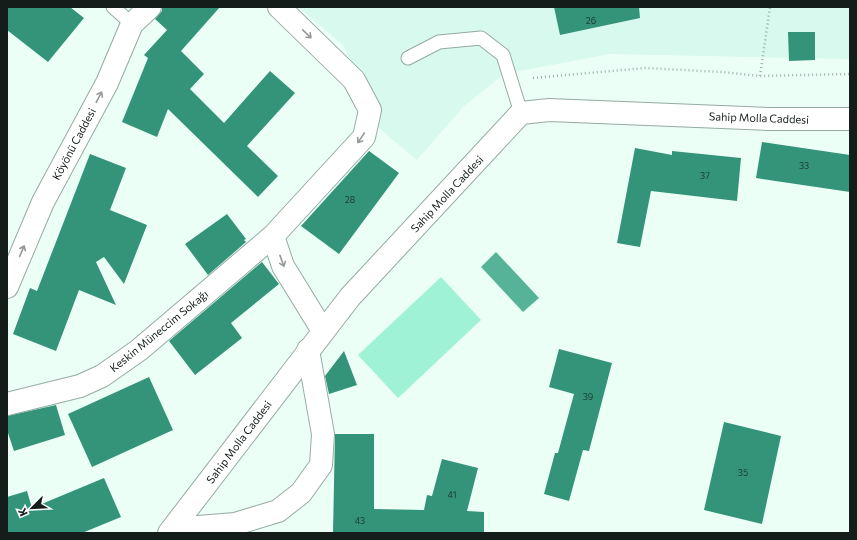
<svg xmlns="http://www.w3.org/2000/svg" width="857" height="540" font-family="Commissioner,sans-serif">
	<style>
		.built { fill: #d8f9ed }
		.green { fill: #a0f2d7 }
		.water { fill: #57b398 }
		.building { fill: #349479 }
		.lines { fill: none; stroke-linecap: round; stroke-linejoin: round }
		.lane-casing { stroke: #94aaa2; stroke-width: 15 }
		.street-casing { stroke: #94aaa2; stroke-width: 24 }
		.primary-casing { stroke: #94aaa2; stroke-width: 24 }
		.path { stroke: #9eaea8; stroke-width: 2.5; stroke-dasharray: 1 3; stroke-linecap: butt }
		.lane { stroke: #fff; stroke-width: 13 }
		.street { stroke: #fff; stroke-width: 22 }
		.primary { stroke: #fff; stroke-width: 22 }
		.oneway { stroke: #959998 }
		.labels { text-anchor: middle; stroke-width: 3; stroke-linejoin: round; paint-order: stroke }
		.number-label { font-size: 9px; fill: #1c3b32 }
		.street-label { font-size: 11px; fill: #141d1a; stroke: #fff }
	</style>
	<rect width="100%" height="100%" fill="#ecfff7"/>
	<path class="built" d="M 298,7 L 850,7 L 850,59 L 610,54 L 504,74 L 464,106 L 417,160 L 367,118 L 366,100 L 344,46 Z"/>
	<path class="green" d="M 441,277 L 481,320 L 398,398 L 358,355 Z"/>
	<path class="water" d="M 496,252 L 539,298 L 523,312 L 481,267 Z"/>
	<path class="building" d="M 7,7 L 70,7 L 84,18 L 48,62 L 7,30 Z
		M 162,7 L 220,7 L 181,51 L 204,74 L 190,89 L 224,123 L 270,71 L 295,93 L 247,146 L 278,176 L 258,197 L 168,109 L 157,137 L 122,122 L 148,58 L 144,55 L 167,30 L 155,19 L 162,11 Z
		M 554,7 L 639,7 L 640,18 L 560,35 Z
		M 788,32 L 815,32 L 815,60 L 789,61 Z
		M 762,142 L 850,155 L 850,192 L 756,178 Z
		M 635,148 L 672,155 L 672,151 L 741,158 L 737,201 L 651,191 L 640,247 L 617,243 Z
		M 369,151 L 399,173 L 339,254 L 301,226 Z
		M 90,154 L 126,168 L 110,210 L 147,225 L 124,284 L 104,257 L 96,262 L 116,305 L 79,290 L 56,351 L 13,334 L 30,288 L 37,291 Z
		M 227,214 L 246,239 L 244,240 L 246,242 L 208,275 L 185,244 Z
		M 262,262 L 279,284 L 231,323 L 242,338 L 195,375 L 169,341 Z
		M 559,349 L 612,363 L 589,451 L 583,450 L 569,501 L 544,494 L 555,453 L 558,453 L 574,394 L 549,387 Z
		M 344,351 L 357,385 L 329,394 L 325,376 Z
		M 149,377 L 173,430 L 92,467 L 68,414 Z
		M 56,405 L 65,435 L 14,451 L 7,430 L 7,416 Z
		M 724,422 L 781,436 L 762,524 L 704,510 Z
		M 335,434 L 374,434 L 374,509 L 424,510 L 427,495 L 432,496 L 442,459 L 478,468 L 467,511 L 484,512 L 484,533 L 333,533 Z
		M 104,478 L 121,517 L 82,533 L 7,533 L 7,497 L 27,491 L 32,508 Z"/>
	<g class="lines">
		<defs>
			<path id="lane" d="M 113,7 L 132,24
				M 408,58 L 439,42 L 481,38 L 503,55 L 521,113"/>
			<path id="street" d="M 279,7 L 354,80 L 370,110 L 364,137 L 273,236 L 283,266 L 323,331
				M 7,287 L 43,202 L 107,83 L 132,24 L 150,7
				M 7,404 L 80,386 L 102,376 L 139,350 L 273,236
				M 174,529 L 235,524 L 278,511 L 301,493 L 321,465 L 323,434 L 308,350"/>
			<path id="primary" d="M 169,533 L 350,297 L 521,113 L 549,110 L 769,119 L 850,119"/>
		</defs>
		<use href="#lane" class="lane-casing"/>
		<use href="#street" class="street-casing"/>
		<use href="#primary" class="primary-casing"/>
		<path class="path" d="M 760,76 L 770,7
			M 533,78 L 645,68 L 722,72 L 760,76 L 850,74"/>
		<use href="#lane" class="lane"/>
		<use href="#street" class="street"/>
		<use href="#primary" class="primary"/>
	</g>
	<defs><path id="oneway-shaft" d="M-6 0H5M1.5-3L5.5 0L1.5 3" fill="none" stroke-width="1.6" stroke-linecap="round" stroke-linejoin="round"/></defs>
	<g class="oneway">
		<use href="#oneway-shaft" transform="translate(307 34) rotate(44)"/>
		<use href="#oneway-shaft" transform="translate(99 97) rotate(-62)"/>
		<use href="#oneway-shaft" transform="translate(361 138) rotate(124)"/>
		<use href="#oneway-shaft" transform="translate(22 251) rotate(-67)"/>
		<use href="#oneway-shaft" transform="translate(282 261) rotate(70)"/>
	</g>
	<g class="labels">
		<g class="number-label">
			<text x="591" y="24">26</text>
			<text x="804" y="169">33</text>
			<text x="705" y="179">37</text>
			<text x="350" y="203">28</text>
			<text x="588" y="400">39</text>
			<text x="743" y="476">35</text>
			<text x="452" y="498">41</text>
			<text x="360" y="524">43</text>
		</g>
		<g class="street-label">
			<text transform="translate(759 118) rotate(2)" y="4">Sahip Molla Caddesi</text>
			<text transform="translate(74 144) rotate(-62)" y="4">Köyönü Caddesi</text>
			<text transform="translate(447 194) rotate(-47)" y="4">Sahip Molla Caddesi</text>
			<text transform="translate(159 331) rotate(-39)" y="4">Keskin Müneccim Sokağı</text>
			<text transform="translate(239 442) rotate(-53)" y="4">Sahip Molla Caddesi</text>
		</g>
	</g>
	<rect width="857" height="540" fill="none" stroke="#141d1a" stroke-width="16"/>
	<g transform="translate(32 508) rotate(246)" stroke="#ffffff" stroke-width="3" paint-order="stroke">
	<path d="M0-3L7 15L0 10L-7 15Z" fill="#141d1a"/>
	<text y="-6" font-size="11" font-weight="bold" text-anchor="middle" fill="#141d1a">K</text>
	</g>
</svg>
